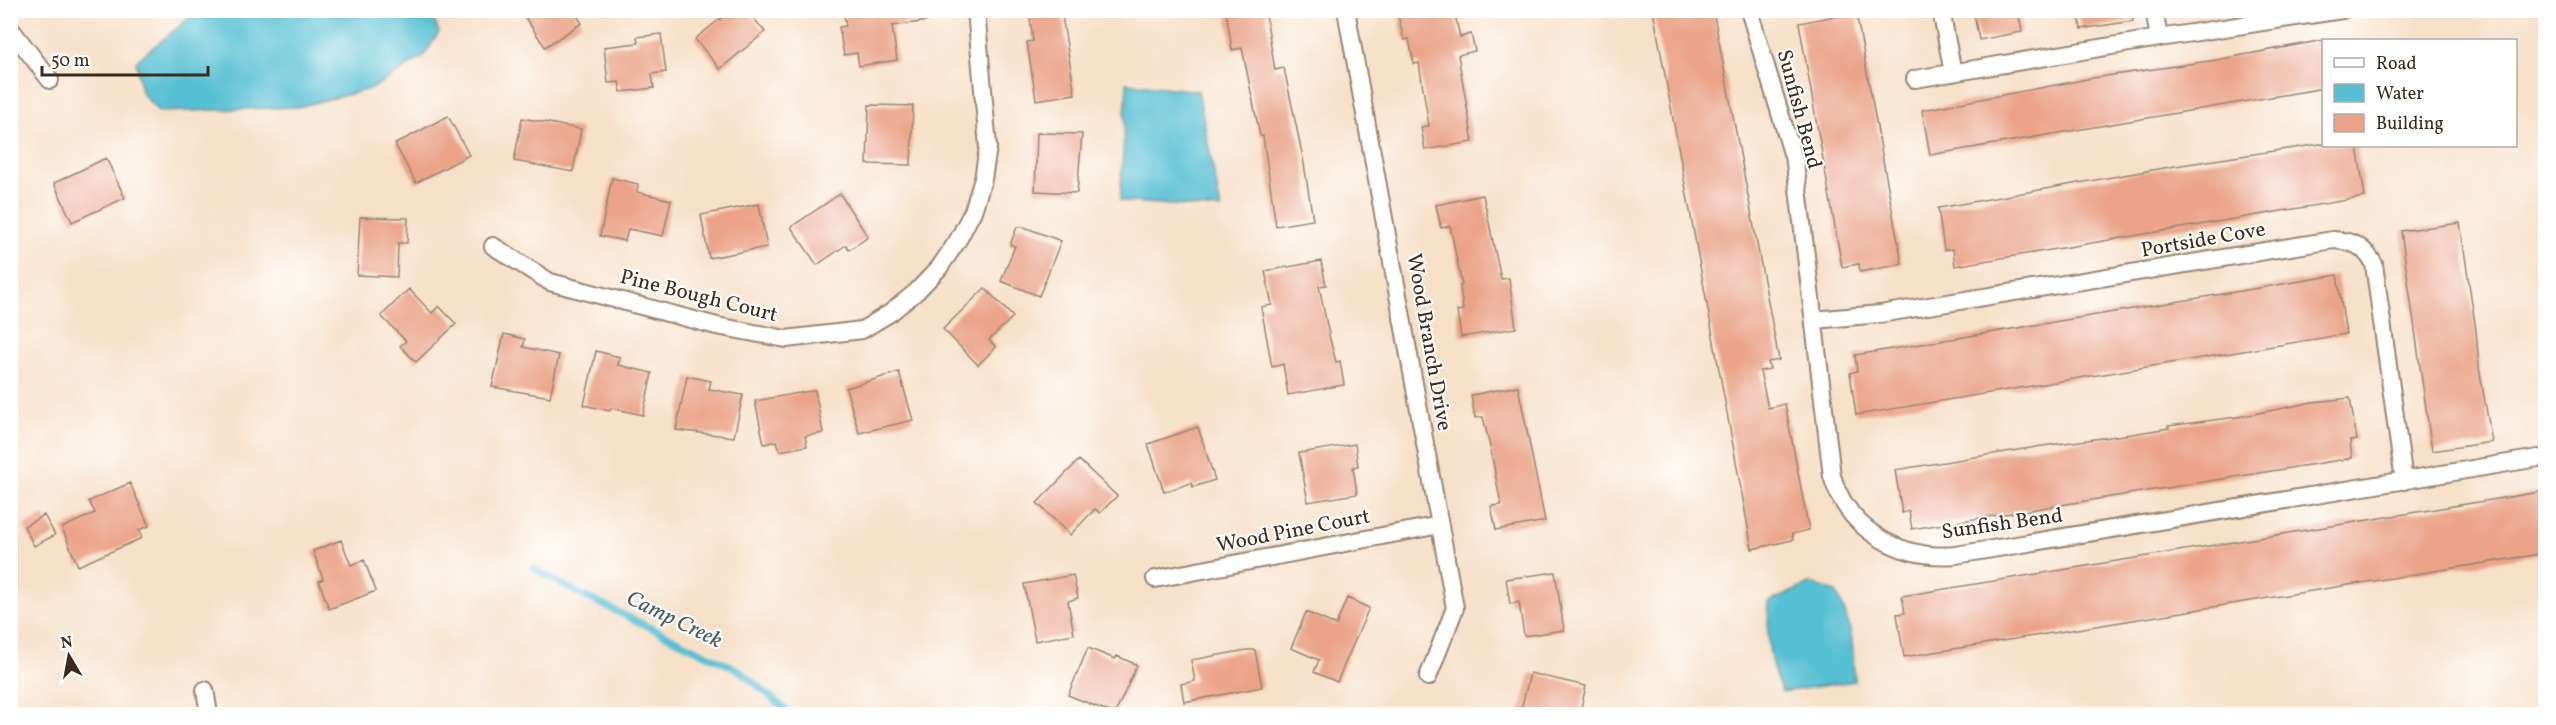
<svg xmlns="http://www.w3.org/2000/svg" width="2556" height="725" font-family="Vollkorn,serif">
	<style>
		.water { fill: #56bfd3; stroke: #487478; stroke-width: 1.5 }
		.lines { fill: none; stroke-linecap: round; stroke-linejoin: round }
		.stream { stroke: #56bfd3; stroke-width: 7 }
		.building { fill: #eaa388 }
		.street-casing { stroke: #988573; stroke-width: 20 }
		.street { stroke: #fff; stroke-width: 16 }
		.labels { text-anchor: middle; stroke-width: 4.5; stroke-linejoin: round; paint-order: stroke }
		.street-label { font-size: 21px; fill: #3b2a1e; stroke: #fff }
		.water-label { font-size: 22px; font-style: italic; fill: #445e5d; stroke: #fff }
	</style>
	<rect width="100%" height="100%" fill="#fff"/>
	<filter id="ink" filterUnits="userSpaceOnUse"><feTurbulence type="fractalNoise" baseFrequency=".0167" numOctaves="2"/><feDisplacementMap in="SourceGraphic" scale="12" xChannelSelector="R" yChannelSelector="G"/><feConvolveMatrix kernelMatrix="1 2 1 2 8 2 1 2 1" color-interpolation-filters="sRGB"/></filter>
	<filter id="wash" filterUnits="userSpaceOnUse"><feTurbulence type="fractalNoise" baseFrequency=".008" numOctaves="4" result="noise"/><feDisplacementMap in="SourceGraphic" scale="24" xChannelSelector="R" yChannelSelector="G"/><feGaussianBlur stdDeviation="1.35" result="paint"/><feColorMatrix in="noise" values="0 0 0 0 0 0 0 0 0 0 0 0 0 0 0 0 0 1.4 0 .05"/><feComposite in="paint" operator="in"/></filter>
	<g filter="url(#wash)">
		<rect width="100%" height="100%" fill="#f6e0c8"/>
		<path class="water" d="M 198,11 L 430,11 L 439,32 L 424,56 L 373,88 L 298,107 L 159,112 L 141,92 L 136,61 Z
			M 1127,83 L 1198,91 L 1221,209 L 1120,201 Z
			M 1811,583 L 1836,592 C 1852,623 1854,646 1854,681 L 1782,692 C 1767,660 1767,636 1769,602 Z"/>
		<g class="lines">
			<path class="stream" d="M 533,568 L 578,593 L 739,670 L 791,714"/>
		</g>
		<g id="blocks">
			<path class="building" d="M 520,10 L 573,10 L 582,23 L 545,47 Z
				M 715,10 L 747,10 L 765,32 L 720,69 L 695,39 L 721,18 Z
				M 843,10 L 927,10 L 928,21 L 892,26 L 897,60 L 859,66 L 857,53 L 844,55 L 839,27 L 846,26 Z
				M 1029,10 L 1061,10 L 1075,94 L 1036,100 L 1027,42 L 1033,41 Z
				M 1226,10 L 1265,10 L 1275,70 L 1284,68 L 1303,158 L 1313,220 L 1276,226 L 1263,136 L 1260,136 L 1242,48 L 1232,50 Z
				M 1418,10 L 1454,10 L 1460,37 L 1471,34 L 1475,51 L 1458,55 L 1473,142 L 1425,150 L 1421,127 L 1429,126 L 1419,63 L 1414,64 L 1409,39 L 1404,40 L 1398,15 Z
				M 1653,10 L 1713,10 L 1779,360 L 1768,362 L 1770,369 L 1760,371 L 1768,408 L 1785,404 L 1809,530 L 1792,534 L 1793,540 L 1752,549 Z
				M 1973,10 L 2018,10 L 2022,32 L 1979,40 Z
				M 2078,10 L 2132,10 L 2133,21 L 2081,29 Z
				M 1856,12 L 1902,264 L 1860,272 L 1859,264 L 1842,267 L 1799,23 Z
				M 661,34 L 666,72 L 652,74 L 654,88 L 621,92 L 619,82 L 608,83 L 604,47 L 638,43 L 637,37 Z
				M 2324,40 L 2324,88 L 1930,155 L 1922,110 L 2093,78 L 2216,60 Z
				M 869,105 L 913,106 L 911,165 L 867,164 Z
				M 448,116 L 469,155 L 416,183 L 395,144 Z
				M 522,118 L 581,129 L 573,172 L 514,161 Z
				M 1037,133 L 1082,134 L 1077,193 L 1035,191 Z
				M 2320,144 L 2357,146 L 2365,197 L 1955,266 L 1953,249 L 1944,250 L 1938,208 L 2175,166 Z
				M 106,158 L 125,198 L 72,222 L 54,183 Z
				M 612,178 L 638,184 L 637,192 L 671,200 L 663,236 L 628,229 L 625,241 L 600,236 Z
				M 840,194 L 868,237 L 849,250 L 846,245 L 817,265 L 791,227 Z
				M 1483,195 L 1501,279 L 1509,278 L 1516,328 L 1461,337 L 1457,311 L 1463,310 L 1460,286 L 1462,285 L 1450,226 L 1441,228 L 1436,205 Z
				M 759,204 L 767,247 L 709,258 L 701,215 Z
				M 360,217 L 408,218 L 407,243 L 398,243 L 397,277 L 357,275 Z
				M 2460,223 L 2476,330 L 2479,367 L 2492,442 L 2432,451 L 2401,231 Z
				M 1017,227 L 1024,227 L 1061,241 L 1039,296 L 1001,281 L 1015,246 L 1010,245 Z
				M 1321,261 L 1326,285 L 1319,286 L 1329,335 L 1336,362 L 1340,361 L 1344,385 L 1288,395 L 1283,364 L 1272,367 L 1261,307 L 1272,305 L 1265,271 Z
				M 2337,275 L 2346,334 L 1856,415 L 1850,373 L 1857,371 L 1855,355 Z
				M 985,288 L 1013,317 L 989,340 L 996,347 L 978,365 L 943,329 Z
				M 409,289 L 432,313 L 439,306 L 456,324 L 416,362 L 400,346 L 406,341 L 381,316 Z
				M 504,334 L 525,339 L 523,347 L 559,355 L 550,397 L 492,387 Z
				M 596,351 L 620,357 L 618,365 L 652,373 L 643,415 L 611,408 L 610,411 L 584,405 Z
				M 899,372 L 913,420 L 859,433 L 846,388 Z
				M 687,376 L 711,381 L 709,389 L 743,395 L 734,437 L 676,430 Z
				M 1518,386 L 1545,521 L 1496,530 L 1491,506 L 1501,505 L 1491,451 L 1483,417 L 1475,418 L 1471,395 Z
				M 815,390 L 823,433 L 805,436 L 807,446 L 780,451 L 777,441 L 764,444 L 755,401 Z
				M 2350,398 L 2357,440 L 2350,441 L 2352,458 L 1912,529 L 1909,511 L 1902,513 L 1895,470 L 2042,446 L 2132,434 L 2169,428 L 2168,426 L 2244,416 L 2313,402 Z
				M 1198,427 L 1215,480 L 1193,487 L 1191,483 L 1164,492 L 1148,444 Z
				M 1355,444 L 1358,466 L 1353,467 L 1357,494 L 1308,502 L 1299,453 Z
				M 1079,460 L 1117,496 L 1100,513 L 1095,509 L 1070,535 L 1037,503 Z
				M 130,483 L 149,526 L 139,530 L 142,538 L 78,566 L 62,528 L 95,513 L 89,501 Z
				M 2546,491 L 2546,553 L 1904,657 L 1897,614 L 1905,613 L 1902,596 Z
				M 44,515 L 55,535 L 34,546 L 24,526 Z
				M 341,540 L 351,565 L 364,560 L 376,591 L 329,609 L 319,581 L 323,579 L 313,551 Z
				M 1555,572 L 1564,630 L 1524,636 L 1519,602 L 1510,604 L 1506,579 Z
				M 1073,575 L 1078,598 L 1068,601 L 1074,634 L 1035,641 L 1024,584 Z
				M 1347,598 L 1369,608 L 1337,682 L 1314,672 L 1319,660 L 1291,648 L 1306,612 L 1336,625 Z
				M 1088,648 L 1115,659 L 1117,656 L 1137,665 L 1115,714 L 1068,695 Z
				M 1247,650 L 1255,650 L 1262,687 L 1184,702 L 1181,684 L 1195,681 L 1191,660 Z
				M 1530,673 L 1586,686 L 1580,712 L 1569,710 L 1568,714 L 1520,714 Z"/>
		</g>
	</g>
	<g filter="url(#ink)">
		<use href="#blocks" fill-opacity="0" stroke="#988573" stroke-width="1.5"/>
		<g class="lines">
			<defs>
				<path id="street" d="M 1346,10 L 1455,608 L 1428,677
					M 1749,10 L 1795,163 L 1832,476 C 1848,531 1901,560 1956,555 L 2538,458
					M 1941,10 L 1953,73
					M 2154,10 L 2159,38
					M 10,28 L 50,80
					M 1915,79 L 2159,38 L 2342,10
					M 493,246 L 550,282 L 717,326 L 786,339 L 862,330 L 890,313 L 916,292 L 939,268 L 958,240 L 973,211 L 983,179 L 988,147 L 976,10
					M 1814,320 L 1880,314 L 2333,240 C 2353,241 2364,246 2374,264 L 2404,481
					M 1155,579 L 1440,525
					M 205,690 L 209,714"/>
			</defs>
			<use href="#street" class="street-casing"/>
			<use href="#street" class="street"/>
		</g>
	</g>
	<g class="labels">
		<g class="street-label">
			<text transform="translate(1800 109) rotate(75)" y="7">Sunfish Bend</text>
			<text transform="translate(2203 239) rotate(-10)" y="7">Portside Cove</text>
			<text transform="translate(699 295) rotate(14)" y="7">Pine Bough Court</text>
			<text transform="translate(1430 342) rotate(80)" y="7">Wood Branch Drive</text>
			<text transform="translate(2002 523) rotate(-8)" y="7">Sunfish Bend</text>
			<text transform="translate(1293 530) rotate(-11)" y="7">Wood Pine Court</text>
		</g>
		<g class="water-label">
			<text transform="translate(675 618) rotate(26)" y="8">Camp Creek</text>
		</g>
	</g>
	<rect width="2556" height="725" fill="none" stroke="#fff" stroke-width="36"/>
	<rect x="2322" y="39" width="195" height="108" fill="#ffffff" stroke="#b1aaa5" stroke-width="1.5"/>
	<rect x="2334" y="58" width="30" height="9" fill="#ffffff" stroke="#b1aaa5" stroke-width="1.5"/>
	<text x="2376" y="69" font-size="18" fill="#3b2a1e">Road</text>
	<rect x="2334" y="84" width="30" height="18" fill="#56bfd3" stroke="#b1aaa5" stroke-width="1.5"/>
	<text x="2376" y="99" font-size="18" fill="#3b2a1e">Water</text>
	<rect x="2334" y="114" width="30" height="18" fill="#eaa388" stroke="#b1aaa5" stroke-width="1.5"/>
	<text x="2376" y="129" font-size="18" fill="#3b2a1e">Building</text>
	<g transform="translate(69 656) rotate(350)" stroke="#ffffff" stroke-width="4.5" paint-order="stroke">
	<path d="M0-4.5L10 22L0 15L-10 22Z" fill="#3b2a1e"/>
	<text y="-9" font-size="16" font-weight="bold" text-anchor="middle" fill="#3b2a1e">N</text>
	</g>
	<path d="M42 66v9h166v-9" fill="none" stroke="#3b2a1e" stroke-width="3"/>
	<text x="51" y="66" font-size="18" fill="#3b2a1e" stroke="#ffffff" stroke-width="4.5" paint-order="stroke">50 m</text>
</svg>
